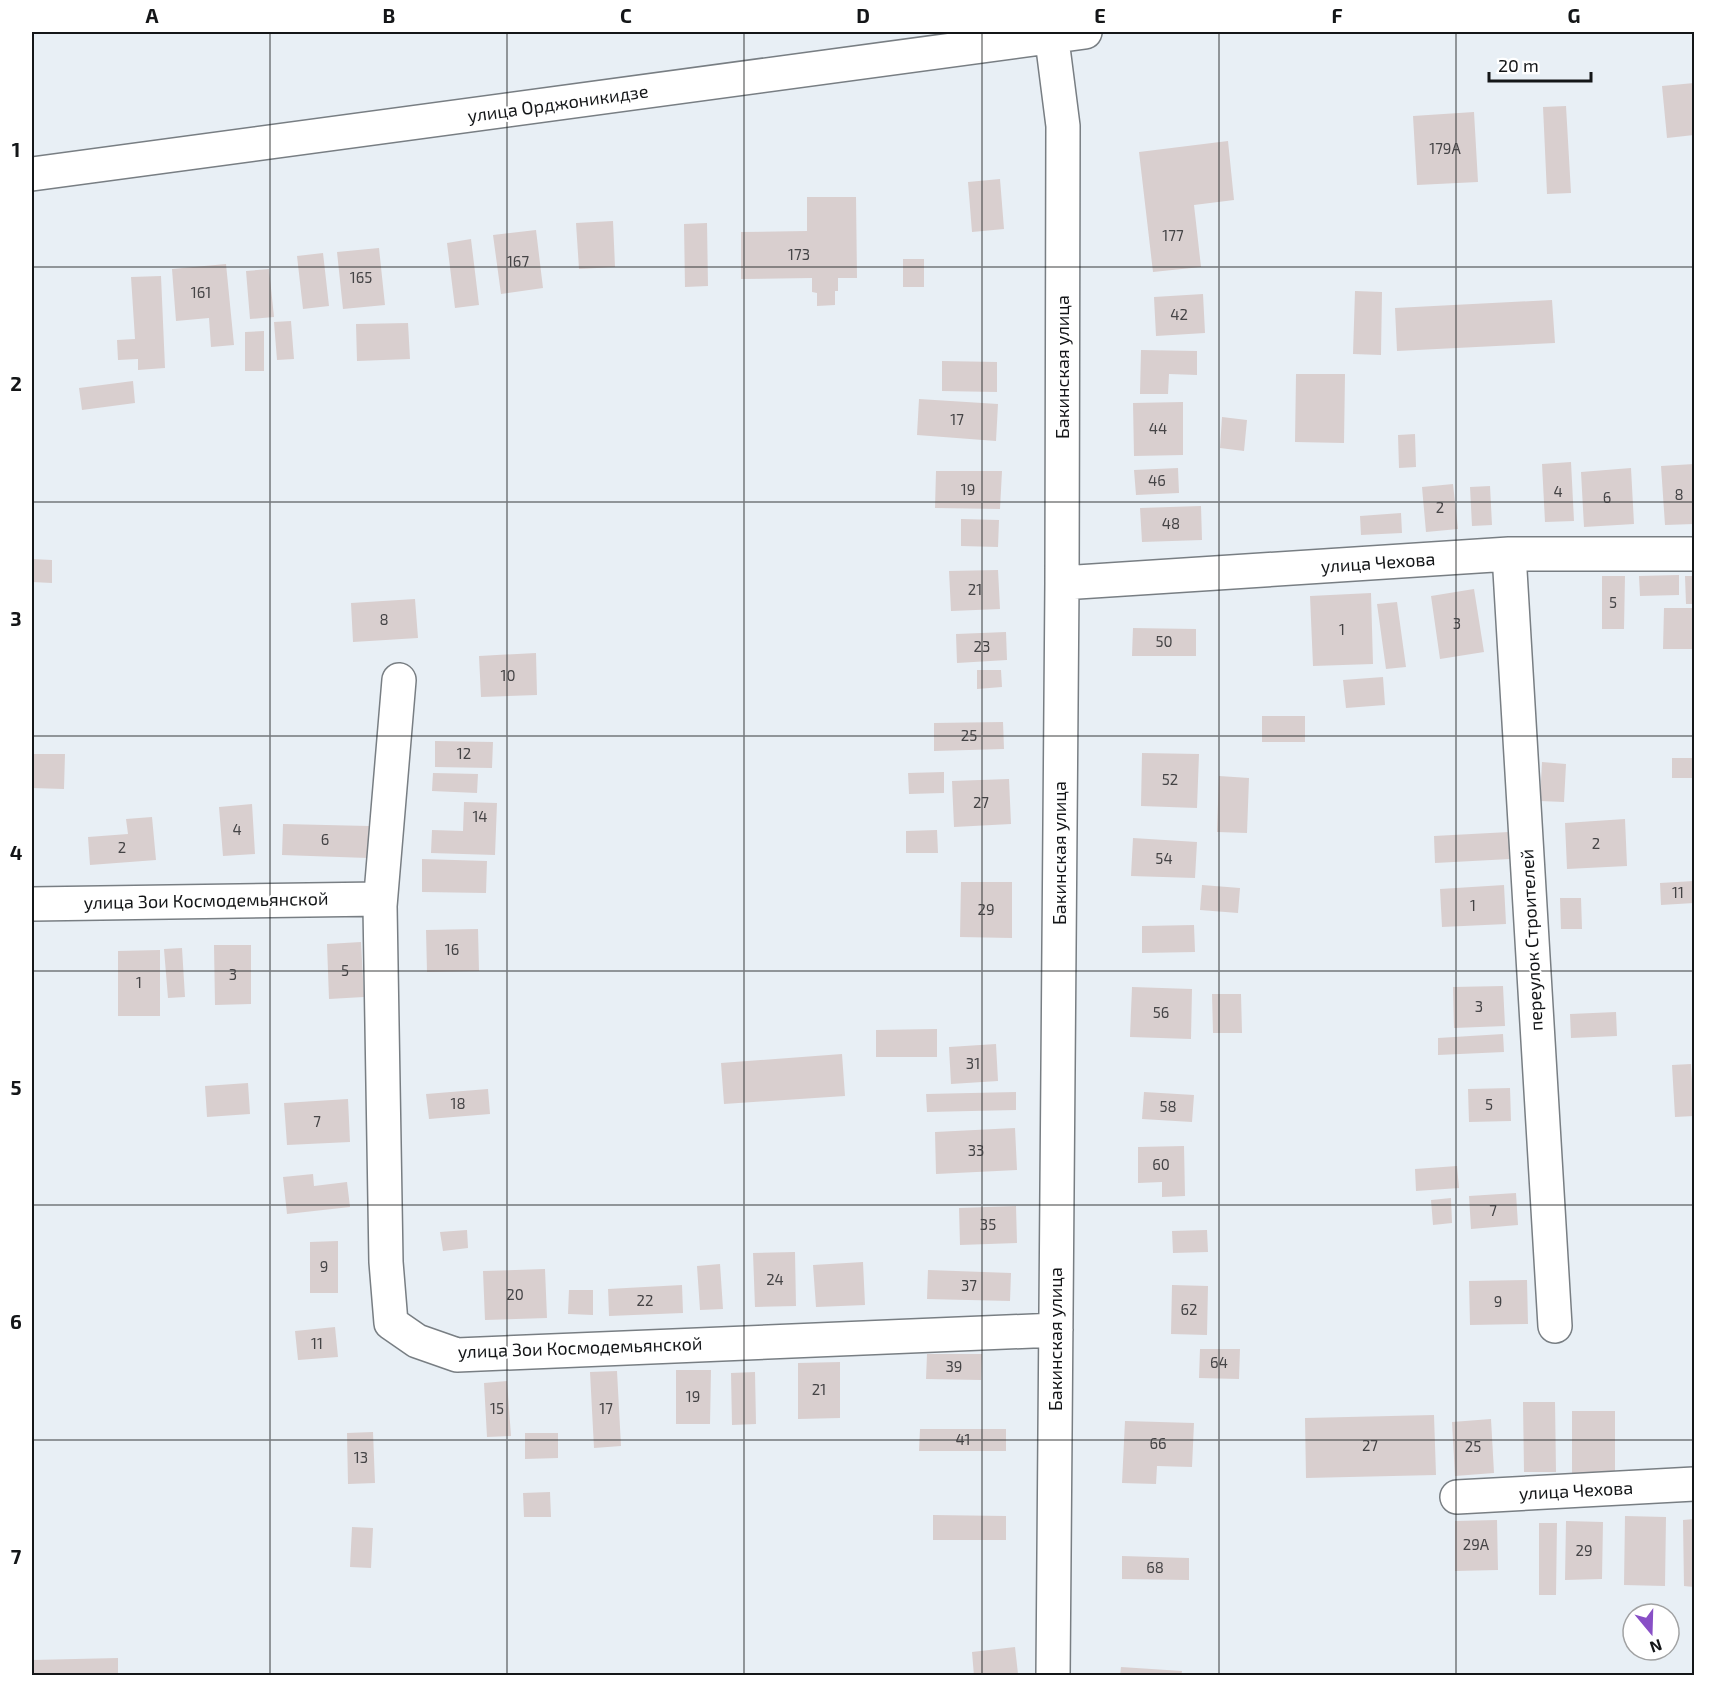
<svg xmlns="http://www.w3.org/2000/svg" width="1726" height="1707" font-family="'Exo 2',sans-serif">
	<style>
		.building { fill: #d9cfcf }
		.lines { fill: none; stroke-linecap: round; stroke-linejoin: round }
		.minor-casing { stroke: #787e83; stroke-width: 36 }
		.minor { stroke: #fff; stroke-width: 33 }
		.grid { fill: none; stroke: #141618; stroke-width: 1.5; stroke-opacity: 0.55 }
		.labels { text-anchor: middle; stroke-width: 4.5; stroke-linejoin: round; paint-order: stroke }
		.number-label { font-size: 15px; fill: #454446 }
		.street-label { font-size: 18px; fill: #141618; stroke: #fff }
		.neatline { fill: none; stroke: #141618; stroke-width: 2 }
		.grid-label { font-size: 20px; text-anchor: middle; font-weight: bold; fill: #141618 }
	</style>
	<rect width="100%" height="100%" fill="#e8eff5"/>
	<path class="building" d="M 1694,83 L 1694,135 L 1667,138 L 1662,86 Z
		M 1566,106 L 1571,193 L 1547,194 L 1543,107 Z
		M 1474,112 L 1478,182 L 1417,185 L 1413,116 Z
		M 1228,141 L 1234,200 L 1194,205 L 1201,267 L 1153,272 L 1139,152 Z
		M 1000,179 L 1004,229 L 972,232 L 968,182 Z
		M 807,197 L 856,197 L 857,278 L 838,278 L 838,291 L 835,291 L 835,305 L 817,306 L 817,293 L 812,292 L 812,278 L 741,279 L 741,232 L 807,231 Z
		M 613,221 L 615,267 L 579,269 L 576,223 Z
		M 707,223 L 708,286 L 685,287 L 684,224 Z
		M 536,230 L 543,288 L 501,294 L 493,235 Z
		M 471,239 L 479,305 L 455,308 L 447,243 Z
		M 379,248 L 385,305 L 343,309 L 337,252 Z
		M 323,253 L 329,306 L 303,309 L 297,256 Z
		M 903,259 L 924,259 L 924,287 L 903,287 Z
		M 226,264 L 234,345 L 211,347 L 209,318 L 176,321 L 172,269 Z
		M 269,269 L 274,317 L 250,319 L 246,271 Z
		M 161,276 L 165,368 L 138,370 L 138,359 L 118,360 L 117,340 L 135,339 L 131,277 Z
		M 1355,291 L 1382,292 L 1381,355 L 1353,354 Z
		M 1203,294 L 1205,333 L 1156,336 L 1154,297 Z
		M 1552,300 L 1555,343 L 1397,351 L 1395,308 Z
		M 291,321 L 294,359 L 277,360 L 274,322 Z
		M 408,323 L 410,359 L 357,361 L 356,324 Z
		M 264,331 L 264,371 L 245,371 L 245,332 Z
		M 1141,350 L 1197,351 L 1197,375 L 1169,374 L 1168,394 L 1140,394 Z
		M 942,361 L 997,362 L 997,392 L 942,391 Z
		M 1296,374 L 1345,374 L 1344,443 L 1295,442 Z
		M 133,381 L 135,403 L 82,410 L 79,388 Z
		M 919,399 L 998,404 L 996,441 L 917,435 Z
		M 1183,402 L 1183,455 L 1134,456 L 1133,403 Z
		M 1222,417 L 1247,420 L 1244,451 L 1220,448 Z
		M 1415,434 L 1416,467 L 1399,468 L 1398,435 Z
		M 1571,462 L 1574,521 L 1545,522 L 1542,464 Z
		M 1694,464 L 1694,524 L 1665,525 L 1661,466 Z
		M 1178,468 L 1179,493 L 1136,495 L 1134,470 Z
		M 1631,468 L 1634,524 L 1584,527 L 1581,472 Z
		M 936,471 L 1002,471 L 1000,509 L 935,508 Z
		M 1453,484 L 1458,529 L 1426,532 L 1422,487 Z
		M 1490,486 L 1492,525 L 1472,526 L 1470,487 Z
		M 1201,506 L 1202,540 L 1142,542 L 1140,508 Z
		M 1401,513 L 1402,533 L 1361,535 L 1360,516 Z
		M 961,519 L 999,520 L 998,547 L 961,546 Z
		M 32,559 L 52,560 L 52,583 L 32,582 Z
		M 998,570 L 1000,609 L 951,611 L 949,571 Z
		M 1679,575 L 1679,595 L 1640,596 L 1639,576 Z
		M 1602,576 L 1625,576 L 1624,629 L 1602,629 Z
		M 1685,576 L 1694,576 L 1694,604 L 1686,604 Z
		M 1474,589 L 1484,652 L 1440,659 L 1431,596 Z
		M 1371,593 L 1373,664 L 1313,666 L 1310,596 Z
		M 415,599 L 418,638 L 353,642 L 351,603 Z
		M 1397,602 L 1406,667 L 1386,669 L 1377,604 Z
		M 1664,608 L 1694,608 L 1694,649 L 1663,649 Z
		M 1133,628 L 1196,629 L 1196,656 L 1132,656 Z
		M 1006,632 L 1007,660 L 957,663 L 956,634 Z
		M 536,653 L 537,695 L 481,697 L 479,656 Z
		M 977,670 L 1001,670 L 1002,687 L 977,689 Z
		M 1383,677 L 1385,705 L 1346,708 L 1343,680 Z
		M 1262,716 L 1305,716 L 1305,742 L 1262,742 Z
		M 1003,722 L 1004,749 L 934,751 L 934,723 Z
		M 435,741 L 493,742 L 492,768 L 435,767 Z
		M 1142,753 L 1199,754 L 1197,808 L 1141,806 Z
		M 32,754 L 65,754 L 64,789 L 32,788 Z
		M 1672,758 L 1694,758 L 1694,778 L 1672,778 Z
		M 1542,762 L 1566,764 L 1564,802 L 1540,801 Z
		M 944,772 L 944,793 L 909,794 L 908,773 Z
		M 433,773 L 478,774 L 477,793 L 432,791 Z
		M 1219,776 L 1249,778 L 1247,833 L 1217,832 Z
		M 1009,779 L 1011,824 L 954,827 L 952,781 Z
		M 464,802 L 497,803 L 495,855 L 431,853 L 432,830 L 463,831 Z
		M 252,804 L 255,854 L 223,856 L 219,807 Z
		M 152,817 L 156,860 L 90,865 L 88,837 L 128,834 L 126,819 Z
		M 1625,819 L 1627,866 L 1567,869 L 1565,823 Z
		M 283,824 L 369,826 L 368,858 L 282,855 Z
		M 937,830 L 938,853 L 906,853 L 906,831 Z
		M 1509,832 L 1510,859 L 1435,863 L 1434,836 Z
		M 1133,838 L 1197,842 L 1195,878 L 1131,876 Z
		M 422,859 L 487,861 L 486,893 L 422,892 Z
		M 1694,881 L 1694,903 L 1661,905 L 1660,883 Z
		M 961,882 L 1012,882 L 1012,938 L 960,937 Z
		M 1202,885 L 1240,888 L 1238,913 L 1200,910 Z
		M 1504,885 L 1506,924 L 1442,927 L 1440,889 Z
		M 1560,898 L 1581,898 L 1582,929 L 1561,929 Z
		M 1194,925 L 1195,952 L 1142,953 L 1142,926 Z
		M 478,929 L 479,971 L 427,972 L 426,930 Z
		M 361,942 L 364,997 L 329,999 L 327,944 Z
		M 214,945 L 251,945 L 251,1004 L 215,1005 Z
		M 182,948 L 185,997 L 168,998 L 164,949 Z
		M 160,950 L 160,1016 L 118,1016 L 118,951 Z
		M 1503,986 L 1505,1026 L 1454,1028 L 1453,987 Z
		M 1132,987 L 1192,989 L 1191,1039 L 1130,1037 Z
		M 1212,994 L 1241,994 L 1242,1033 L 1213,1033 Z
		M 1616,1012 L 1617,1036 L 1571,1038 L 1570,1014 Z
		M 937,1029 L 937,1057 L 876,1057 L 876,1030 Z
		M 1503,1034 L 1504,1052 L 1438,1055 L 1438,1038 Z
		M 996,1044 L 998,1081 L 951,1084 L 949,1047 Z
		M 842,1054 L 845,1096 L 724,1104 L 721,1063 Z
		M 1691,1064 L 1694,1116 L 1675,1117 L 1672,1065 Z
		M 248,1083 L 250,1114 L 207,1117 L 205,1086 Z
		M 1510,1088 L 1511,1121 L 1469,1122 L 1468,1089 Z
		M 488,1089 L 490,1114 L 429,1119 L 426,1094 Z
		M 1016,1092 L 1016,1110 L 927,1112 L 926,1094 Z
		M 1144,1092 L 1194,1095 L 1192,1122 L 1142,1119 Z
		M 348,1099 L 350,1142 L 287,1145 L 284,1103 Z
		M 1015,1128 L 1017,1170 L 936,1174 L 935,1132 Z
		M 1184,1146 L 1185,1196 L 1162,1197 L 1162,1182 L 1138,1183 L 1138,1147 Z
		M 1457,1166 L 1459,1188 L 1416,1191 L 1415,1169 Z
		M 313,1174 L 314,1186 L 347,1182 L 350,1207 L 287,1214 L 283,1177 Z
		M 1516,1193 L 1518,1225 L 1471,1229 L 1469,1196 Z
		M 1451,1198 L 1452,1223 L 1433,1225 L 1431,1200 Z
		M 1016,1206 L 1017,1243 L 960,1245 L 959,1208 Z
		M 467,1230 L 468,1248 L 443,1251 L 440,1232 Z
		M 1207,1230 L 1208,1252 L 1173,1253 L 1172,1231 Z
		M 338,1241 L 338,1293 L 310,1293 L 310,1242 Z
		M 795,1252 L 796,1306 L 755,1307 L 753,1253 Z
		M 863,1262 L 865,1305 L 816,1307 L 813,1265 Z
		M 720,1264 L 723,1309 L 700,1310 L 697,1266 Z
		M 545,1269 L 547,1318 L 485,1320 L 483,1271 Z
		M 928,1270 L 1011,1273 L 1010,1301 L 927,1299 Z
		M 1527,1280 L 1528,1324 L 1470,1325 L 1469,1281 Z
		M 682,1285 L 683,1313 L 609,1316 L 608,1289 Z
		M 1172,1285 L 1208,1286 L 1207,1335 L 1171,1334 Z
		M 569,1290 L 593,1290 L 593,1315 L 568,1314 Z
		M 335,1327 L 338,1357 L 298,1360 L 295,1331 Z
		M 1200,1349 L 1240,1349 L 1239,1379 L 1199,1378 Z
		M 927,1354 L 982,1354 L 981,1380 L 926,1379 Z
		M 840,1362 L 840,1418 L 798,1419 L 798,1363 Z
		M 676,1370 L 711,1370 L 710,1424 L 676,1424 Z
		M 617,1371 L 621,1446 L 594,1448 L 590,1372 Z
		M 755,1372 L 756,1424 L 732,1425 L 731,1373 Z
		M 507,1381 L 511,1436 L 487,1437 L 484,1383 Z
		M 1523,1402 L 1555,1402 L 1556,1472 L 1524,1472 Z
		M 1572,1411 L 1615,1411 L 1615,1485 L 1572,1485 Z
		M 1434,1415 L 1436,1475 L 1306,1478 L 1305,1418 Z
		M 1491,1419 L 1494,1473 L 1455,1476 L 1452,1422 Z
		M 1125,1421 L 1194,1423 L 1192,1467 L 1157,1466 L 1156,1484 L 1122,1483 Z
		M 920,1429 L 1006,1429 L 1006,1451 L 919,1451 Z
		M 373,1432 L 375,1483 L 348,1484 L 347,1433 Z
		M 525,1433 L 558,1433 L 558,1458 L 525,1459 Z
		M 550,1492 L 551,1517 L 524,1517 L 523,1493 Z
		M 933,1515 L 1006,1516 L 1006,1540 L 933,1540 Z
		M 1625,1516 L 1666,1517 L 1665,1586 L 1624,1585 Z
		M 1694,1519 L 1694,1587 L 1684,1586 L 1683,1520 Z
		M 1497,1520 L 1498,1570 L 1455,1571 L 1455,1521 Z
		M 1566,1521 L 1603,1522 L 1602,1579 L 1565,1580 Z
		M 1539,1523 L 1557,1523 L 1556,1595 L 1539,1595 Z
		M 352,1527 L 373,1528 L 371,1568 L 350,1567 Z
		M 1122,1556 L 1189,1558 L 1189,1580 L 1122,1579 Z
		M 1015,1647 L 1018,1674 L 974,1676 L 972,1652 Z
		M 118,1658 L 118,1676 L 32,1676 L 32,1660 Z
		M 1121,1667 L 1182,1671 L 1181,1676 L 1120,1676 Z"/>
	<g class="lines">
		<defs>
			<path id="minor" d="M 1051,32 L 1063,126 L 1062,583 L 1053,1676
				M 32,174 L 1085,32
				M 1509,554 L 1555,1326
				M 1062,583 L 1509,554 L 1694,554
				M 399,680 L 380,906 L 386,1262 L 391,1323 L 417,1341 L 457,1355 L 1056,1330
				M 32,904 L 380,899
				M 1457,1497 L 1694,1484"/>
		</defs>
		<use href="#minor" class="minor-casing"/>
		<use href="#minor" class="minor"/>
	</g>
	<path class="grid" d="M 270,32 L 270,1676M 507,32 L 507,1676M 744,32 L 744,1676M 982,32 L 982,1676M 1219,32 L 1219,1676M 1456,32 L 1456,1676M 32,267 L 1694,267M 32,502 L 1694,502M 32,736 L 1694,736M 32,971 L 1694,971M 32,1205 L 1694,1205M 32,1440 L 1694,1440"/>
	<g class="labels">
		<g class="number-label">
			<text x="1445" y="154">179А</text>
			<text x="1173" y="241">177</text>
			<text x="799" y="260">173</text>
			<text x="518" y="267">167</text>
			<text x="361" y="283">165</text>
			<text x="201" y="298">161</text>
			<text x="1179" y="320">42</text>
			<text x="957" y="425">17</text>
			<text x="1158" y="434">44</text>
			<text x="1157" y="486">46</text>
			<text x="968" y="495">19</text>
			<text x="1558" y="497">4</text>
			<text x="1679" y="500">8</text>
			<text x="1607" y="503">6</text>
			<text x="1440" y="513">2</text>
			<text x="1171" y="529">48</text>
			<text x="975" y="595">21</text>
			<text x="1613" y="608">5</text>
			<text x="384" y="625">8</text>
			<text x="1457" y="629">3</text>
			<text x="1342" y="635">1</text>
			<text x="1164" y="647">50</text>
			<text x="982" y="652">23</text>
			<text x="508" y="681">10</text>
			<text x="969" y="741">25</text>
			<text x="464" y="759">12</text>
			<text x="1170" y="785">52</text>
			<text x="981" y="808">27</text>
			<text x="480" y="822">14</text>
			<text x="237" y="835">4</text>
			<text x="325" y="845">6</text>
			<text x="1596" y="849">2</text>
			<text x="122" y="853">2</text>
			<text x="1164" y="864">54</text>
			<text x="1678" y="898">11</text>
			<text x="1473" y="911">1</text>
			<text x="986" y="915">29</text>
			<text x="452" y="955">16</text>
			<text x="345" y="976">5</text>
			<text x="233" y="980">3</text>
			<text x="139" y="988">1</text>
			<text x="1479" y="1012">3</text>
			<text x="1161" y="1018">56</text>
			<text x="973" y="1069">31</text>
			<text x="458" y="1109">18</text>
			<text x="1489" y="1110">5</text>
			<text x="1168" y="1112">58</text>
			<text x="317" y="1127">7</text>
			<text x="976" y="1156">33</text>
			<text x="1161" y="1170">60</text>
			<text x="1493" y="1216">7</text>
			<text x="988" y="1230">35</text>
			<text x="324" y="1272">9</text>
			<text x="775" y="1285">24</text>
			<text x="969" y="1291">37</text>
			<text x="515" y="1300">20</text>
			<text x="645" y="1306">22</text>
			<text x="1498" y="1307">9</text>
			<text x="1189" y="1315">62</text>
			<text x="317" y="1349">11</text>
			<text x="1219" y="1368">64</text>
			<text x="954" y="1372">39</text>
			<text x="819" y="1395">21</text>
			<text x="693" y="1402">19</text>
			<text x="497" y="1414">15</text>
			<text x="606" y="1414">17</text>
			<text x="963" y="1445">41</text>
			<text x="1158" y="1449">66</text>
			<text x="1370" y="1451">27</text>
			<text x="1473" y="1452">25</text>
			<text x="361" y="1463">13</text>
			<text x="1476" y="1550">29А</text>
			<text x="1584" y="1556">29</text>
			<text x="1155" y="1573">68</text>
		</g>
		<g class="street-label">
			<text transform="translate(558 104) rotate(-8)" y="6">улица Орджоникидзе</text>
			<text transform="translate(1063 367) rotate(-90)" y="6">Бакинская улица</text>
			<text transform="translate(1378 563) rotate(-4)" y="6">улица Чехова</text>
			<text transform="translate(1060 853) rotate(-90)" y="6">Бакинская улица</text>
			<text transform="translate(206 901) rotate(-1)" y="6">улица Зои Космодемьянской</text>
			<text transform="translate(1532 940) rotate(-93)" y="6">переулок Строителей</text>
			<text transform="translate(1056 1339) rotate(-90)" y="6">Бакинская улица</text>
			<text transform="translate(580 1348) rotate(-2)" y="6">улица Зои Космодемьянской</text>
			<text transform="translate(1576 1491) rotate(-3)" y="6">улица Чехова</text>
		</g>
	</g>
	<rect width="1726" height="1707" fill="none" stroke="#ffffff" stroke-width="66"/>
	<g transform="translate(1651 1632) rotate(161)"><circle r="28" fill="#ffffff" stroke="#a1a2a3" stroke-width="1.5"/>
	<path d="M0-4.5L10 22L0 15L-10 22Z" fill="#884fc6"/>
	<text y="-9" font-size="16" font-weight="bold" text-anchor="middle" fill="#141618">N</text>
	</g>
	<path d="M1489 72v9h102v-9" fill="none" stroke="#141618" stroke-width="3"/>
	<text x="1498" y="72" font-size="18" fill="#141618" stroke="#ffffff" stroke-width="4.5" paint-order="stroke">20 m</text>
	<rect x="33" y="33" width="1660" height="1641" class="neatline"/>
	<g class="grid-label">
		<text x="152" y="23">A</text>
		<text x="389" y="23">B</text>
		<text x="626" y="23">C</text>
		<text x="863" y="23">D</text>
		<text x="1100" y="23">E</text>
		<text x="1337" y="23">F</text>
		<text x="1574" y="23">G</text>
		<text x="16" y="157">1</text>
		<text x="16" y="391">2</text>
		<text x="16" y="626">3</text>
		<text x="16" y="860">4</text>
		<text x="16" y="1095">5</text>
		<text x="16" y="1329">6</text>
		<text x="16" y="1564">7</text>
	</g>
</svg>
